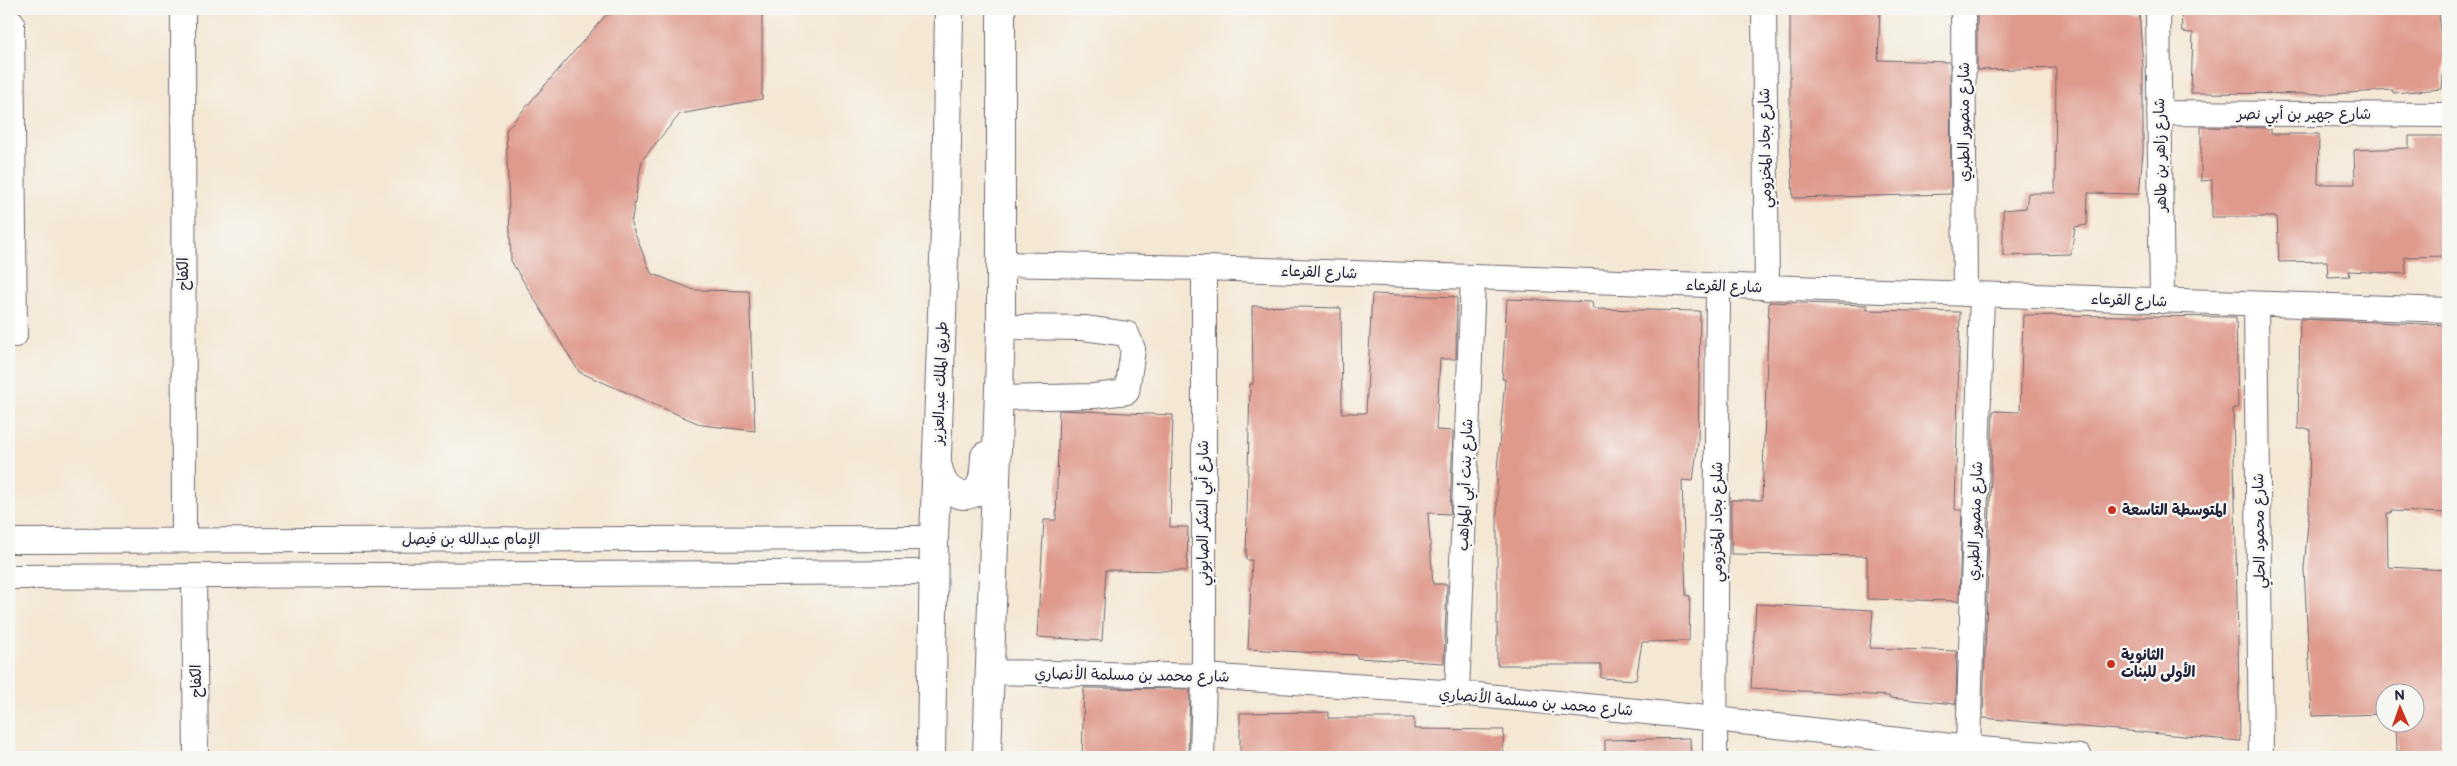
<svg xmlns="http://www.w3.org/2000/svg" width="2457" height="766" font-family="'Balsamiq Sans','Playpen Sans Arabic',sans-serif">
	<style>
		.building { fill: #df9a8c }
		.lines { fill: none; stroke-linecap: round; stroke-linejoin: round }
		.minor-casing { stroke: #6c6770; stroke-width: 26 }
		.major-casing { stroke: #6c6770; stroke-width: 30 }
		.minor { stroke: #fff; stroke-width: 24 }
		.major { stroke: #fff; stroke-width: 28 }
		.poi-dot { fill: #c8321e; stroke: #f6f6f2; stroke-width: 2 }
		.labels { text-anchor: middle; stroke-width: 5; stroke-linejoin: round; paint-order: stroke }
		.street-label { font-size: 15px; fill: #22223b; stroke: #f6f6f2 }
		.poi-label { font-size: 15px; font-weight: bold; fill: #22223b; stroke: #f6f6f2; text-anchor: start }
	</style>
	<rect width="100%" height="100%" fill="#f6f6f2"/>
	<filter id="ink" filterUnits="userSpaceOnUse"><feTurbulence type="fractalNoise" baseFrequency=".02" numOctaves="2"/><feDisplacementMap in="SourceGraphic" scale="10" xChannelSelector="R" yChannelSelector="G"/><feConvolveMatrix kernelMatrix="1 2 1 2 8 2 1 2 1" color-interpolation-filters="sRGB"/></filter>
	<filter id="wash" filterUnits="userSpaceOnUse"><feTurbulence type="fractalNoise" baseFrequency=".0096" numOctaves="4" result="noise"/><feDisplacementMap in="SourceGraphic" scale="20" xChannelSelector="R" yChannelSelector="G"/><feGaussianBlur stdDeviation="1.12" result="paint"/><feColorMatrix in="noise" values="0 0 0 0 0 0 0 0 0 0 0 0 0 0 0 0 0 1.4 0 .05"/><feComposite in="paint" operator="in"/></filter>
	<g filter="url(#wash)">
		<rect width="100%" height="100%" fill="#f4e7d3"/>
		<g id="blocks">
			<path class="building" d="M 622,9 L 762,9 L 762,99 L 680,114 L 642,160 L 631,224 L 651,273 L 694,290 L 749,291 L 755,431 L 702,425 L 579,372 L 511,261 L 506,130 L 605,16 Z
				M 1790,9 L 1880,9 L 1878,60 L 1950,62 L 1951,194 L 1793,198 L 1790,136 Z
				M 1977,9 L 2128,9 L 2128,11 L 2139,11 L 2143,66 L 2143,152 L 2139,194 L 2088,193 L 2087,225 L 2075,227 L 2071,254 L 2003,256 L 2003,210 L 2026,208 L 2028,193 L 2055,193 L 2056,68 L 1977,70 Z
				M 2181,9 L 2439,9 L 2440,32 L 2447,32 L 2442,89 L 2393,93 L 2393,90 L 2333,94 L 2191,93 L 2193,33 L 2182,32 Z
				M 2201,127 L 2271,128 L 2271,134 L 2319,134 L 2318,184 L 2355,184 L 2354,150 L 2409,148 L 2409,136 L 2448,136 L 2448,256 L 2405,257 L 2406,274 L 2349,271 L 2350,276 L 2328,277 L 2327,261 L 2279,262 L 2277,217 L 2212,217 L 2212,180 L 2201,181 Z
				M 1372,294 L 1457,297 L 1456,359 L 1440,359 L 1436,430 L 1453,431 L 1450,514 L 1428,513 L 1433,584 L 1447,584 L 1444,663 L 1357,658 L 1357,655 L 1248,649 L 1252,560 L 1246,560 L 1250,384 L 1253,384 L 1252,306 L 1341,308 L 1342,413 L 1366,413 Z
				M 1507,299 L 1592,302 L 1593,309 L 1700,311 L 1698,442 L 1693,481 L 1682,480 L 1686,596 L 1690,596 L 1689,641 L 1642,642 L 1636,680 L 1601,678 L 1601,665 L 1497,665 L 1497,470 L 1505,379 L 1502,379 Z
				M 1769,302 L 1867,305 L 1867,310 L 1960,312 L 1955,510 L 1962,510 L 1959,601 L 1867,599 L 1867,556 L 1731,554 L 1731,500 L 1762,500 Z
				M 2023,315 L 2236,317 L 2238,408 L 2233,408 L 2240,741 L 1983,718 L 1993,411 L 2020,412 Z
				M 2300,319 L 2448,325 L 2448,513 L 2391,511 L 2391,513 L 2387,513 L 2388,567 L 2448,570 L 2448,757 L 2397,751 L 2396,724 L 2414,724 L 2414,694 L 2384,694 L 2384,714 L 2312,716 L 2304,569 L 2309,511 L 2310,429 L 2298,429 Z
				M 1059,410 L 1173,415 L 1170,527 L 1188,527 L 1187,571 L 1106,570 L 1102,641 L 1037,637 L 1044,520 L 1056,520 Z
				M 1756,604 L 1873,610 L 1870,648 L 1957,651 L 1956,704 L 1889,698 L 1889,696 L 1751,688 Z
				M 1084,688 L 1190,689 L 1188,757 L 1082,757 Z
				M 1328,712 L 1328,718 L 1414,718 L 1414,729 L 1504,730 L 1502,757 L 1240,757 L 1240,713 Z
				M 1690,738 L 1691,757 L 1605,757 L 1605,740 Z"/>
		</g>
	</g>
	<g filter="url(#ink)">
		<use href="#blocks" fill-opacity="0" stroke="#6c6770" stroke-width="1"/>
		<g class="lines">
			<defs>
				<path id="minor" d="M 183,9 L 184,540
					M 1764,9 L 1767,288
					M 1963,9 L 1965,294
					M 2158,9 L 2162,301
					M 12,22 L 15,335
					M 2159,113 L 2448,115
					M 1000,264 L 1204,268 L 2448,310
					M 2256,304 L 2261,757
					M 999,398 L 1094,396 L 1127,392 L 1133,349 L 1127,334 L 1084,328 L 1001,327
					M 9,541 L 934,538
					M 194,576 L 196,757
					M 9,577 L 934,572
					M 990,672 L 1204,676 L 1457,693 L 1716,719 L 1968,748 L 2080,757
					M 1457,693 L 1473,278
					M 1968,748 L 1982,295
					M 1202,757 L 1204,676 L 1204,268
					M 1715,757 L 1718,286"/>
				<path id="major" d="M 937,464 C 939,470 941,481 946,486 C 950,491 957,494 963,495 C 985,496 984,472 985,456
					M 931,757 L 934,538 L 946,203 L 949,9
					M 987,757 L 1001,327 L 1001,9"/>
			</defs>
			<use href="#minor" class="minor-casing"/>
			<use href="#major" class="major-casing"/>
			<use href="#minor" class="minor"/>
			<use href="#major" class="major"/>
		</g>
	</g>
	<g class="poi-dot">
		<circle cx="2112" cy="510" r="5"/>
		<circle cx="2111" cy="664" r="5"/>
	</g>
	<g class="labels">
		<g class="street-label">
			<text x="2304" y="119">شارع جهير بن أبي نصر</text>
			<text transform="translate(1964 122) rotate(-90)" y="5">شارع منصور الطبري</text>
			<text transform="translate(1765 148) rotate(-91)" y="5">شارع بجاد المخزومي</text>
			<text transform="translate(2160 155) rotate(-91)" y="5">شارع زاهر بن طاهر</text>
			<text transform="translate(1319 272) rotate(2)" y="5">شارع القرعاء</text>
			<text transform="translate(183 274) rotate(-90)" y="5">الكفاح</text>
			<text transform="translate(1724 286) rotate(2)" y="5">شارع القرعاء</text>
			<text transform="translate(2129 300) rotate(2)" y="5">شارع القرعاء</text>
			<text transform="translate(940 383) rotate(-88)" y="5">طريق الملك عبدالعزيز</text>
			<text transform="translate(1465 485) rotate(-88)" y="5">شارع بنت أبي المواهب</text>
			<text transform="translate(1203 513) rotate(-90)" y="5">شارع أبي الشكر الصابوني</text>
			<text transform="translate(1975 521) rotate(-88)" y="5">شارع منصور الطبري</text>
			<text transform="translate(1717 522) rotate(-90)" y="5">شلرع بجاد المخزومي</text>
			<text transform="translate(2259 531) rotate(-91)" y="5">شارع محمود الحلي</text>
			<text x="471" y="544">الإمام عبدالله بن فيصل</text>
			<text transform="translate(1132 675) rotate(1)" y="5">شارع محمد بن مسلمة الأنصاري</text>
			<text transform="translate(196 681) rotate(-91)" y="5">الكفاح</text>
			<text transform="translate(1536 702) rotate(5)" y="5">شارع محمد بن مسلمة الأنصاري</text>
		</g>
		<g class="poi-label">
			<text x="2122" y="515">المتوسطة التاسعة</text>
			<text x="2121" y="660">الثانوية<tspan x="2121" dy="17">الأولى للبنات</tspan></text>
		</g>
	</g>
	<rect width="2457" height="766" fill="none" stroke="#f6f6f2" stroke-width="30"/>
	<g transform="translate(2400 708) rotate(358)"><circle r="24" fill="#f6f6f2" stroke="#a1a1a9"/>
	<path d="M0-4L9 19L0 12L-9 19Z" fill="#c8321e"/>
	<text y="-8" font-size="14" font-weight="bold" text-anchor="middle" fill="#22223b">N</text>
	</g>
</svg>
